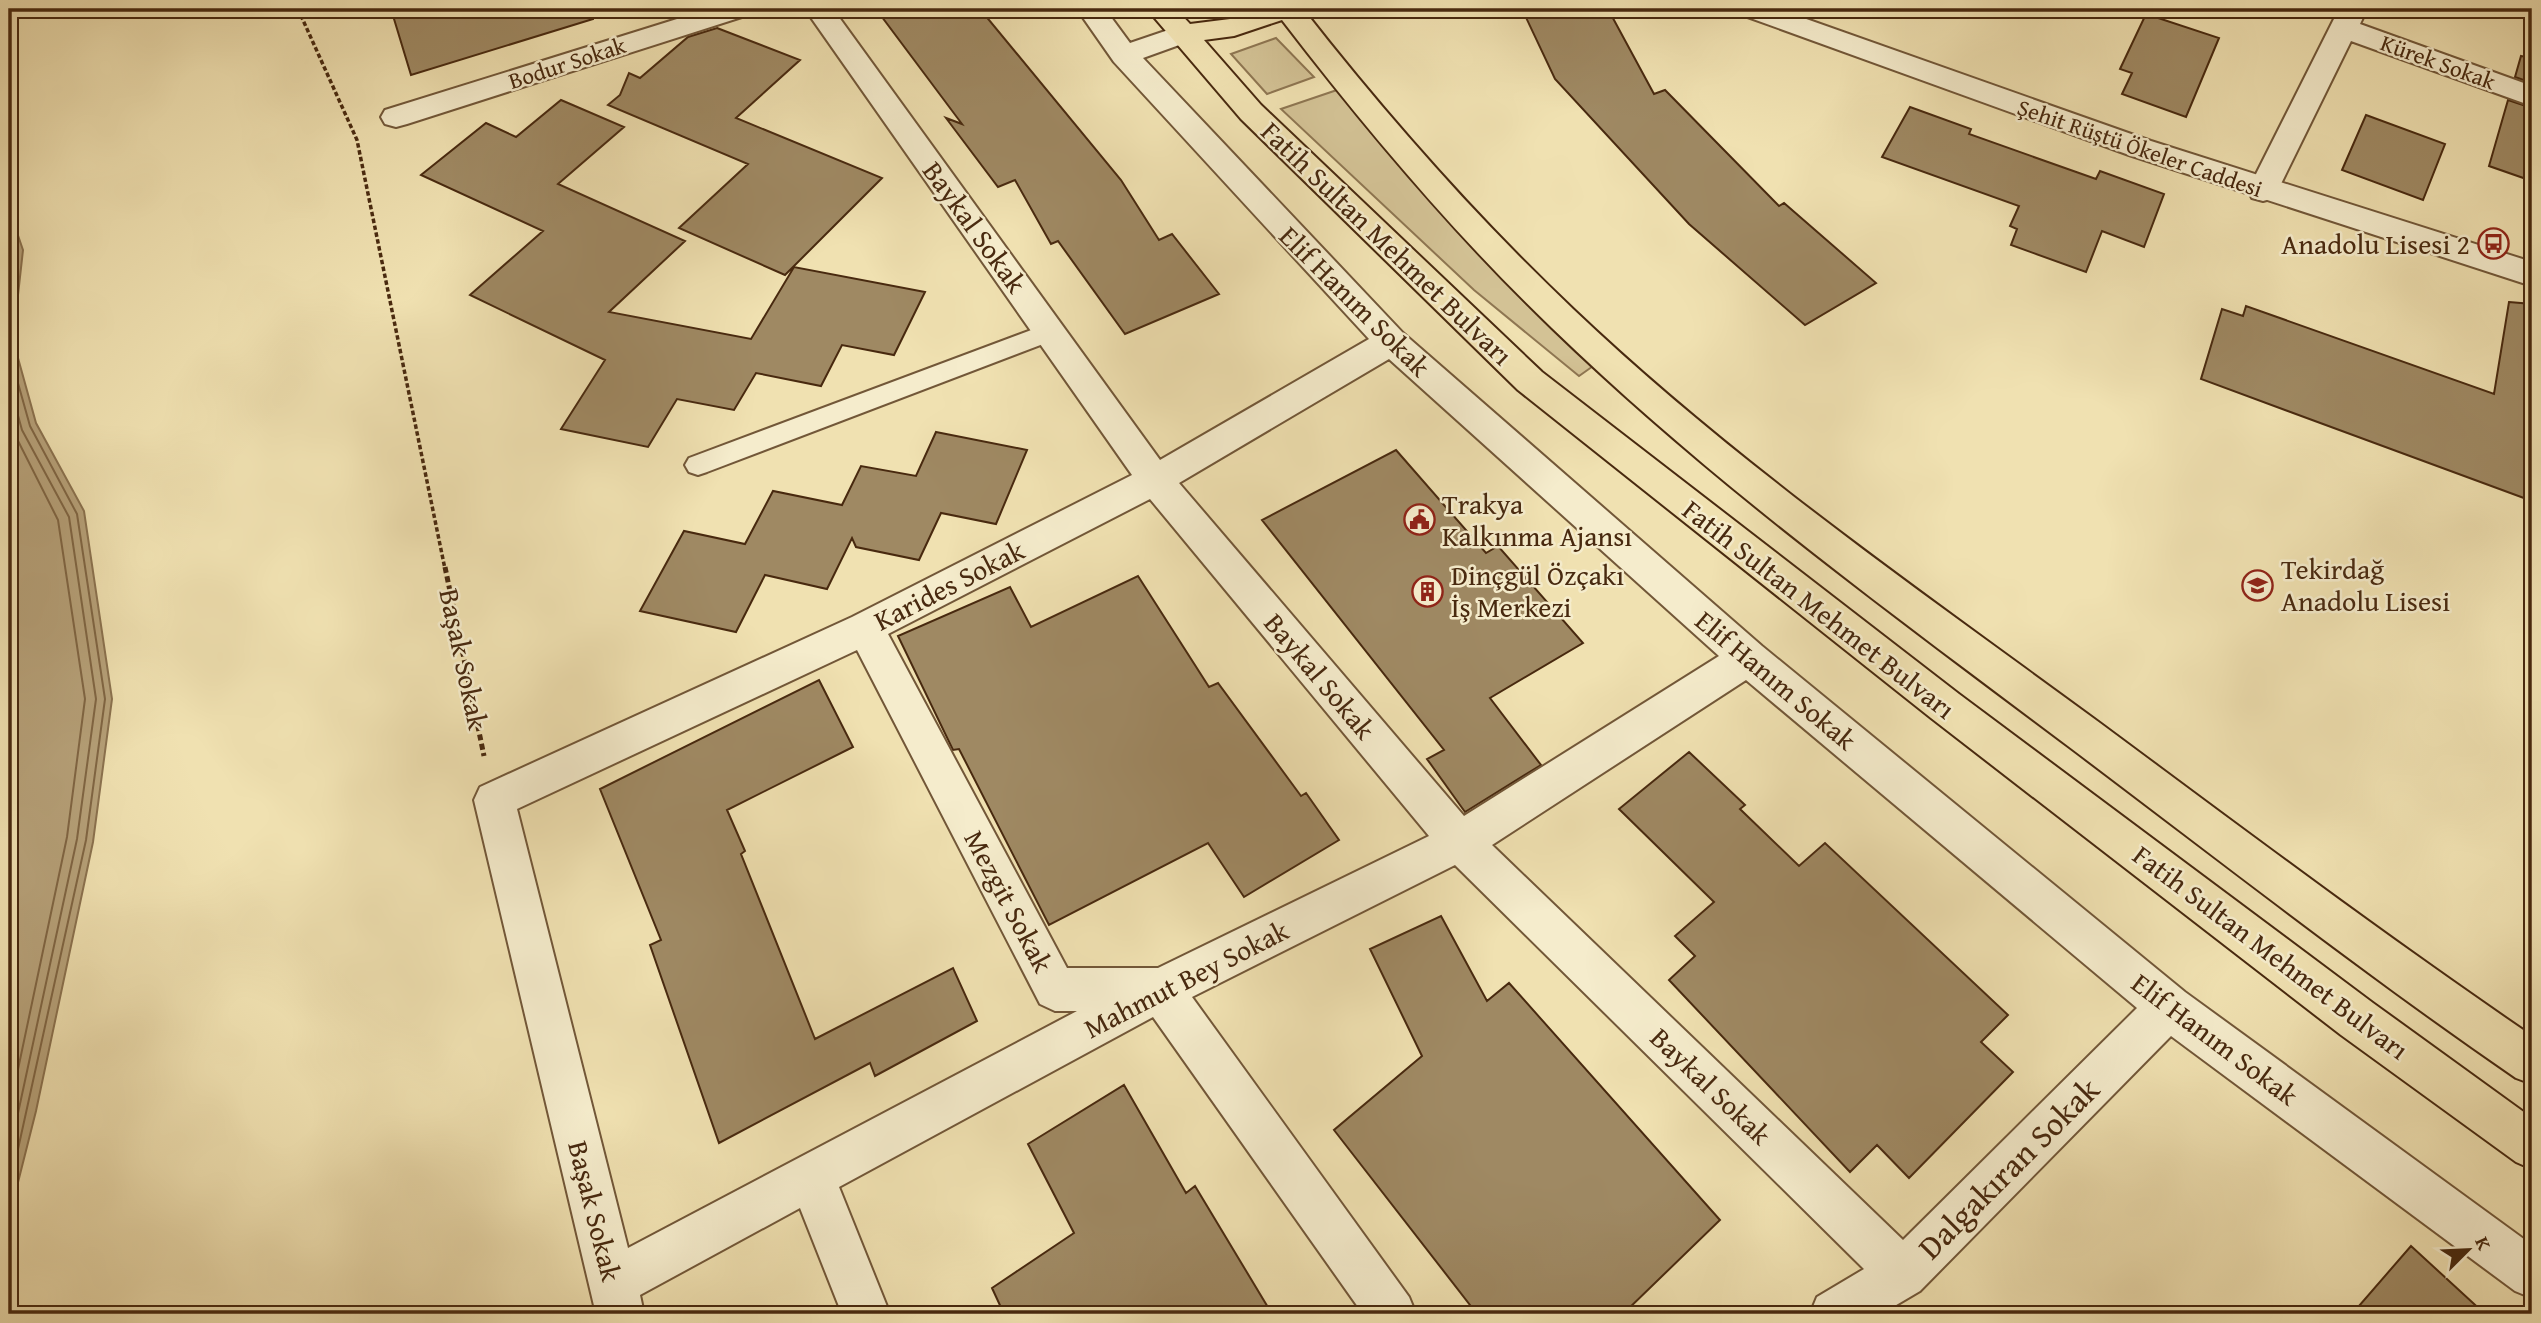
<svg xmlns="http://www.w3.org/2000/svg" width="2541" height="1323" font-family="'Gentium Book Plus',serif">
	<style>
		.green { fill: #d3c295; stroke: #8e7652; stroke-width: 2 }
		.water { fill: #b7a27a; stroke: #8b724f; stroke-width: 2 }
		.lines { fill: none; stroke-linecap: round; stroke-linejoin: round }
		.shore { stroke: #806644; stroke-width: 2 }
		.building { fill: #9f8963; stroke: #48290f; stroke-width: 2 }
		.service-casing { stroke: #725738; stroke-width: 4 }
		.minor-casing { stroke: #725738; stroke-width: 4 }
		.tertiary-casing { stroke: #725738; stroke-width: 4 }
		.primary-casing { stroke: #48290f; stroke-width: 4 }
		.path-far1 { stroke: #48290f; stroke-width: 3.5; stroke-dasharray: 4.5 2.5; stroke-linecap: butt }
		.path { stroke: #48290f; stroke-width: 5; stroke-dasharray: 6 3.5; stroke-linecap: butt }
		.service { fill: #f5eccc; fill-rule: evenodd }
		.minor { fill: #f5eccc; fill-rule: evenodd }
		.tertiary { fill: #f5eccc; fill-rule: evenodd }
		.primary { fill: #f0e1b1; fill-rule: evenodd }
		.labels { text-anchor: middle; stroke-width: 5; stroke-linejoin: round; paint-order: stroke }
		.far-street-label { font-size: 23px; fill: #48290f; stroke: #f5eccc }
		.street-label { font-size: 28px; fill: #48290f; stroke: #f5eccc }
		.poi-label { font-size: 28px; fill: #48290f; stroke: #f5eccc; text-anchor: start }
		.near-street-label { font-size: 33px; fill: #48290f; stroke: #f5eccc }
	</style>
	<rect width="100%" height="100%" fill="#f0e1b1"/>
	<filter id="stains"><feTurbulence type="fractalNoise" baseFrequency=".00286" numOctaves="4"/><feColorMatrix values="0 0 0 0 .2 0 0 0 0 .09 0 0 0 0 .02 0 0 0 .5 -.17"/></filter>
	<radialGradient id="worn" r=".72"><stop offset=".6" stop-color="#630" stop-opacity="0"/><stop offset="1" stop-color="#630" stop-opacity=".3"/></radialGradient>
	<path class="green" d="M 1276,38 L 1314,77 L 1267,94 L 1231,54 Z
		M 1337,90 C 1414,191 1504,277 1596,364 L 1579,376 L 1474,290 L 1281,109 Z"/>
	<path class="water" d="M 9,209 L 23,250 L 13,340 L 36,423 L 84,511 L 112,699 L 93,842 L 36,1111 L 9,1218 Z"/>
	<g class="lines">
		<path class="shore" d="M 9,231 L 16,251 L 9,315
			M 9,351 L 30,426 L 77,514 L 105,699 L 86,840 L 9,1190
			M 9,383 L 22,430 L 69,517 L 96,699 L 77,839 L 9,1155
			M 9,423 L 58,520 L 85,699 L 67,837 L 9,1112"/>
	</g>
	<path class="building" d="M 391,9 L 592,9 L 593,19 L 411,75 Z
		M 876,9 L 980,9 L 1121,180 L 1159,240 L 1172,234 L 1219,294 L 1125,334 L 1058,241 L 1051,244 L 1015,180 L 998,187 L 946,118 L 962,124 Z
		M 1522,9 L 1608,9 L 1654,94 L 1665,90 L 1779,206 L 1784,203 L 1876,283 L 1805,325 L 1689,224 L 1555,79 Z
		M 2146,14 L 2219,38 L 2186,117 L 2122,94 L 2132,73 L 2120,69 Z
		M 717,28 L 800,60 L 736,118 L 882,178 L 785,275 L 679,228 L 748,164 L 608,105 L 620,95 L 629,73 L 640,78 L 688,37 Z
		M 2521,56 L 2532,58 L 2532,83 L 2515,77 Z
		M 561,100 L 624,127 L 558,184 L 685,241 L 609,312 L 751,339 L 794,267 L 925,292 L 894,355 L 842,345 L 821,386 L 756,373 L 734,410 L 677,399 L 648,447 L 561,429 L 605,360 L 470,295 L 543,231 L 421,175 L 486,123 L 516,137 Z
		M 2508,100 L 2532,108 L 2532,181 L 2489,166 Z
		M 1910,107 L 1971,129 L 1969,134 L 2096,179 L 2100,171 L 2164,194 L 2144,247 L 2102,231 L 2086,272 L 2011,245 L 2017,229 L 2010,226 L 2019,206 L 1882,157 Z
		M 2366,115 L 2445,144 L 2423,200 L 2342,170 Z
		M 2509,302 L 2532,304 L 2532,501 L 2201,379 L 2222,309 L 2243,316 L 2246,306 L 2494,394 Z
		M 936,432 L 1027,450 L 996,524 L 941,513 L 919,560 L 856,547 L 852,538 L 827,589 L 765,575 L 736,632 L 640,611 L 684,531 L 745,544 L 773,491 L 842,505 L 861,466 L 916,476 Z
		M 1396,450 L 1486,553 L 1498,546 L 1583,643 L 1490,698 L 1541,765 L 1465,812 L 1427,759 L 1444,750 L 1262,520 Z
		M 1138,576 L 1209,687 L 1218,683 L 1301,796 L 1306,793 L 1339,840 L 1244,897 L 1208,843 L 1049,925 L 959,749 L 953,750 L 898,636 L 1010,587 L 1031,627 Z
		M 819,680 L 853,747 L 727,810 L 745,851 L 741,854 L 815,1039 L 953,968 L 977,1021 L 875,1076 L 870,1063 L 719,1143 L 650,945 L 661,940 L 600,789 Z
		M 1689,752 L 1745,805 L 1740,809 L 1799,866 L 1825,843 L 2008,1015 L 1981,1042 L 2013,1072 L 1909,1178 L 1877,1145 L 1850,1172 L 1669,980 L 1695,956 L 1675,936 L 1714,902 L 1619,809 Z
		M 1441,916 L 1487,1001 L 1509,983 L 1720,1220 L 1623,1314 L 1477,1314 L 1334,1130 L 1422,1056 L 1370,949 Z
		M 1124,1085 L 1186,1193 L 1195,1186 L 1272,1314 L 1004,1314 L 992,1288 L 1074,1233 L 1028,1144 Z
		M 2411,1246 L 2485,1314 L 2352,1314 Z"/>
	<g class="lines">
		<defs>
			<path id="service" d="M 1050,323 L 1059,326 L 1062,332 L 1059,338 L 707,472 L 698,475 L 689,472 L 685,465 L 689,458 Z"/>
			<path id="minor" d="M 709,9 L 752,9 L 748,15 L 407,124 L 396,127 L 385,124 L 381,117 L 385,110 Z
				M 805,9 L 833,9 L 1160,460 L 1369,339 L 1114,62 L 1077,9 L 1105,9 L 1130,43 L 1183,25 L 1193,28 L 1197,34 L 1193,40 L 1143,58 L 1403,333 L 1762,646 L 2185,992 L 2532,1245 L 2532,1298 L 2515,1291 L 2171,1036 L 1920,1291 L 1881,1314 L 1810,1314 L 1817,1297 L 1864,1269 L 1455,865 L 1192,997 L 1409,1297 L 1416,1314 L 1363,1314 L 1153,1017 L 839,1187 L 890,1314 L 842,1314 L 800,1208 L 640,1295 L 644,1314 L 596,1314 L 474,800 L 480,787 L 852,617 L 1132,475 ZM 1389,359 L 1719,656 L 1464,816 L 1179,483 ZM 1150,499 L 1429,836 L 1158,968 L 1067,968 L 888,634 ZM 857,650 L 1040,1004 L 1055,1011 L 1077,1011 L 628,1248 L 517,809 ZM 1746,680 L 2137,1008 L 1903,1240 L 1492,845 Z
				M 2339,9 L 2367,9 L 2360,24 L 2532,86 L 2532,106 L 2351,41 L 2274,198 L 2263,201 L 2252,198 L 2248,190 Z"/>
			<path id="tertiary" d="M 1738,9 L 1778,9 L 2151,141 L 2532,262 L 2532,286 L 2129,155 L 1742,15 Z"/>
			<path id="primary" d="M 1147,9 L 1176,9 L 1190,24 L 1230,19 L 1258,9 L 1303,9 C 1386,115 1475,216 1573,309 C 1735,463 1920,591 2100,723 C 2243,829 2385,936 2532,1036 L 2532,1084 L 2516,1078 C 2363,973 2217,858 2068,746 C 1891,613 1711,482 1552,328 C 1453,233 1365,128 1282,20 L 1234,36 L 1204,40 L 1261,105 L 1542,372 L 1959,694 L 2373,1003 L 2532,1118 L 2532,1169 L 2516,1162 L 2341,1035 L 1931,718 L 1518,390 L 1241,119 Z"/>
		</defs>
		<use href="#service" class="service-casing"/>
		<use href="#minor" class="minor-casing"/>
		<use href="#tertiary" class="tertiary-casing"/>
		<use href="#primary" class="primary-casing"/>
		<path class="path-far1" d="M 298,9 L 357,140 L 445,569"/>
		<path class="path" d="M 445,567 L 484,756"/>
		<use href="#service" class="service"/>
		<use href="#minor" class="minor"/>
		<use href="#tertiary" class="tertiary"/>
		<use href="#primary" class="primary"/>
	</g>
	<defs>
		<symbol id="bus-ring" viewBox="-11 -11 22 22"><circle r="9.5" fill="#f5eccc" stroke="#8f2418" stroke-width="1.5"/><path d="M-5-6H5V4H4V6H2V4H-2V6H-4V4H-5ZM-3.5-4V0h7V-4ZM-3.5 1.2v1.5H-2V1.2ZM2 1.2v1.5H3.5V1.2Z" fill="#8f2418"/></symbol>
		<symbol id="civic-ring" viewBox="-11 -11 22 22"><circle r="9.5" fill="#f5eccc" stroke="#8f2418" stroke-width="1.5"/><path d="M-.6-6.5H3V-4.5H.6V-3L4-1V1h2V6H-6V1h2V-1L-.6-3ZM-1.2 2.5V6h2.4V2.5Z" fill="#8f2418"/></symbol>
		<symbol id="school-ring" viewBox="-11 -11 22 22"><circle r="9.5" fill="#f5eccc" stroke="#8f2418" stroke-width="1.5"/><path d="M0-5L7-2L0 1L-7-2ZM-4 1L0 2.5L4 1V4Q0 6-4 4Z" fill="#8f2418"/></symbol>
		<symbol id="building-ring" viewBox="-11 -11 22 22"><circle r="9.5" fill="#f5eccc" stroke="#8f2418" stroke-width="1.5"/><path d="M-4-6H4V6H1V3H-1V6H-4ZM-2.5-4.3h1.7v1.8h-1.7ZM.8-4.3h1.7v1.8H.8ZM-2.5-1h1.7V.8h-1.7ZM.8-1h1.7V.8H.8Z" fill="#8f2418"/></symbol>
	</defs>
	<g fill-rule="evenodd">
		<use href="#bus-ring" x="2476" y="226" width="35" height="35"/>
		<use href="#civic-ring" x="1402" y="502" width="35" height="35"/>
		<use href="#school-ring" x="2240" y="568" width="35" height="35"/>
		<use href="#building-ring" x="1410" y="574" width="35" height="35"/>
	</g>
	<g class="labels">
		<g class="far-street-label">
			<text transform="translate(2438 62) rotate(20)" y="8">Kürek Sokak</text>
			<text transform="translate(567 63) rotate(-18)" y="8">Bodur Sokak</text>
			<text transform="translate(2140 148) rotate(19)" y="8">Şehit Rüştü Ökeler Caddesi</text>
		</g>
		<g class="street-label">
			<text transform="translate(975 227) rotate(54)" y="10">Baykal Sokak</text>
			<text transform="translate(1387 243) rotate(44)" y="10">Fatih Sultan Mehmet Bulvarı</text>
			<text transform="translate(1355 301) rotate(45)" y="10">Elif Hanım Sokak</text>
			<text transform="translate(949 585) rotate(-27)" y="10">Karides Sokak</text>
			<text transform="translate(1819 609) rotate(38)" y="10">Fatih Sultan Mehmet Bulvarı</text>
			<text transform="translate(464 659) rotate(78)" y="10">Başak Sokak</text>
			<text transform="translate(1320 676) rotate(50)" y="10">Baykal Sokak</text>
			<text transform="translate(1776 680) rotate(40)" y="10">Elif Hanım Sokak</text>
			<text transform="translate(1009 901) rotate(62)" y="10">Mezgit Sokak</text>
			<text transform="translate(2271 952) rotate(37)" y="10">Fatih Sultan Mehmet Bulvarı</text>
			<text transform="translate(1186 979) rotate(-27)" y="10">Mahmut Bey Sokak</text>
			<text transform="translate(2215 1039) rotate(37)" y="10">Elif Hanım Sokak</text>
			<text transform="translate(1711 1086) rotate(44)" y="10">Baykal Sokak</text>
			<text transform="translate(595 1211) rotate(76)" y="10">Başak Sokak</text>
		</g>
		<g class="poi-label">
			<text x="2470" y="254" text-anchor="end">Anadolu Lisesi 2</text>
			<text x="1442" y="514">Trakya<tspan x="1442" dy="32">Kalkınma Ajansı</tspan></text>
			<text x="2281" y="579">Tekirdağ<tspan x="2281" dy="32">Anadolu Lisesi</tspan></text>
			<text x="1451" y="585">Dinçgül Özçakı<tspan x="1451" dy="32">İş Merkezi</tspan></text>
		</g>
		<g class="near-street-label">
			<text transform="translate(2008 1168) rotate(-45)" y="12">Dalgakıran Sokak</text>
		</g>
	</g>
	<rect width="2541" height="1323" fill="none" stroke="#f0e1b1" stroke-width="35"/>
	<rect x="10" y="10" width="2520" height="1302" fill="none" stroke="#48290f" stroke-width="3.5"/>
	<rect x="18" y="18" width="2506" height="1288" fill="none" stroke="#48290f" stroke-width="2"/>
	<g transform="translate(2468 1250) rotate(66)" stroke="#f5eccc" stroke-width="5" paint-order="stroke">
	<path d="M0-5L12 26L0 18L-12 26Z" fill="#48290f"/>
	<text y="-10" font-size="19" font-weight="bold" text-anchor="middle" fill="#48290f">K</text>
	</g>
	<rect width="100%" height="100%" filter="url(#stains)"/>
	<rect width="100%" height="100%" fill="url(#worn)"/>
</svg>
